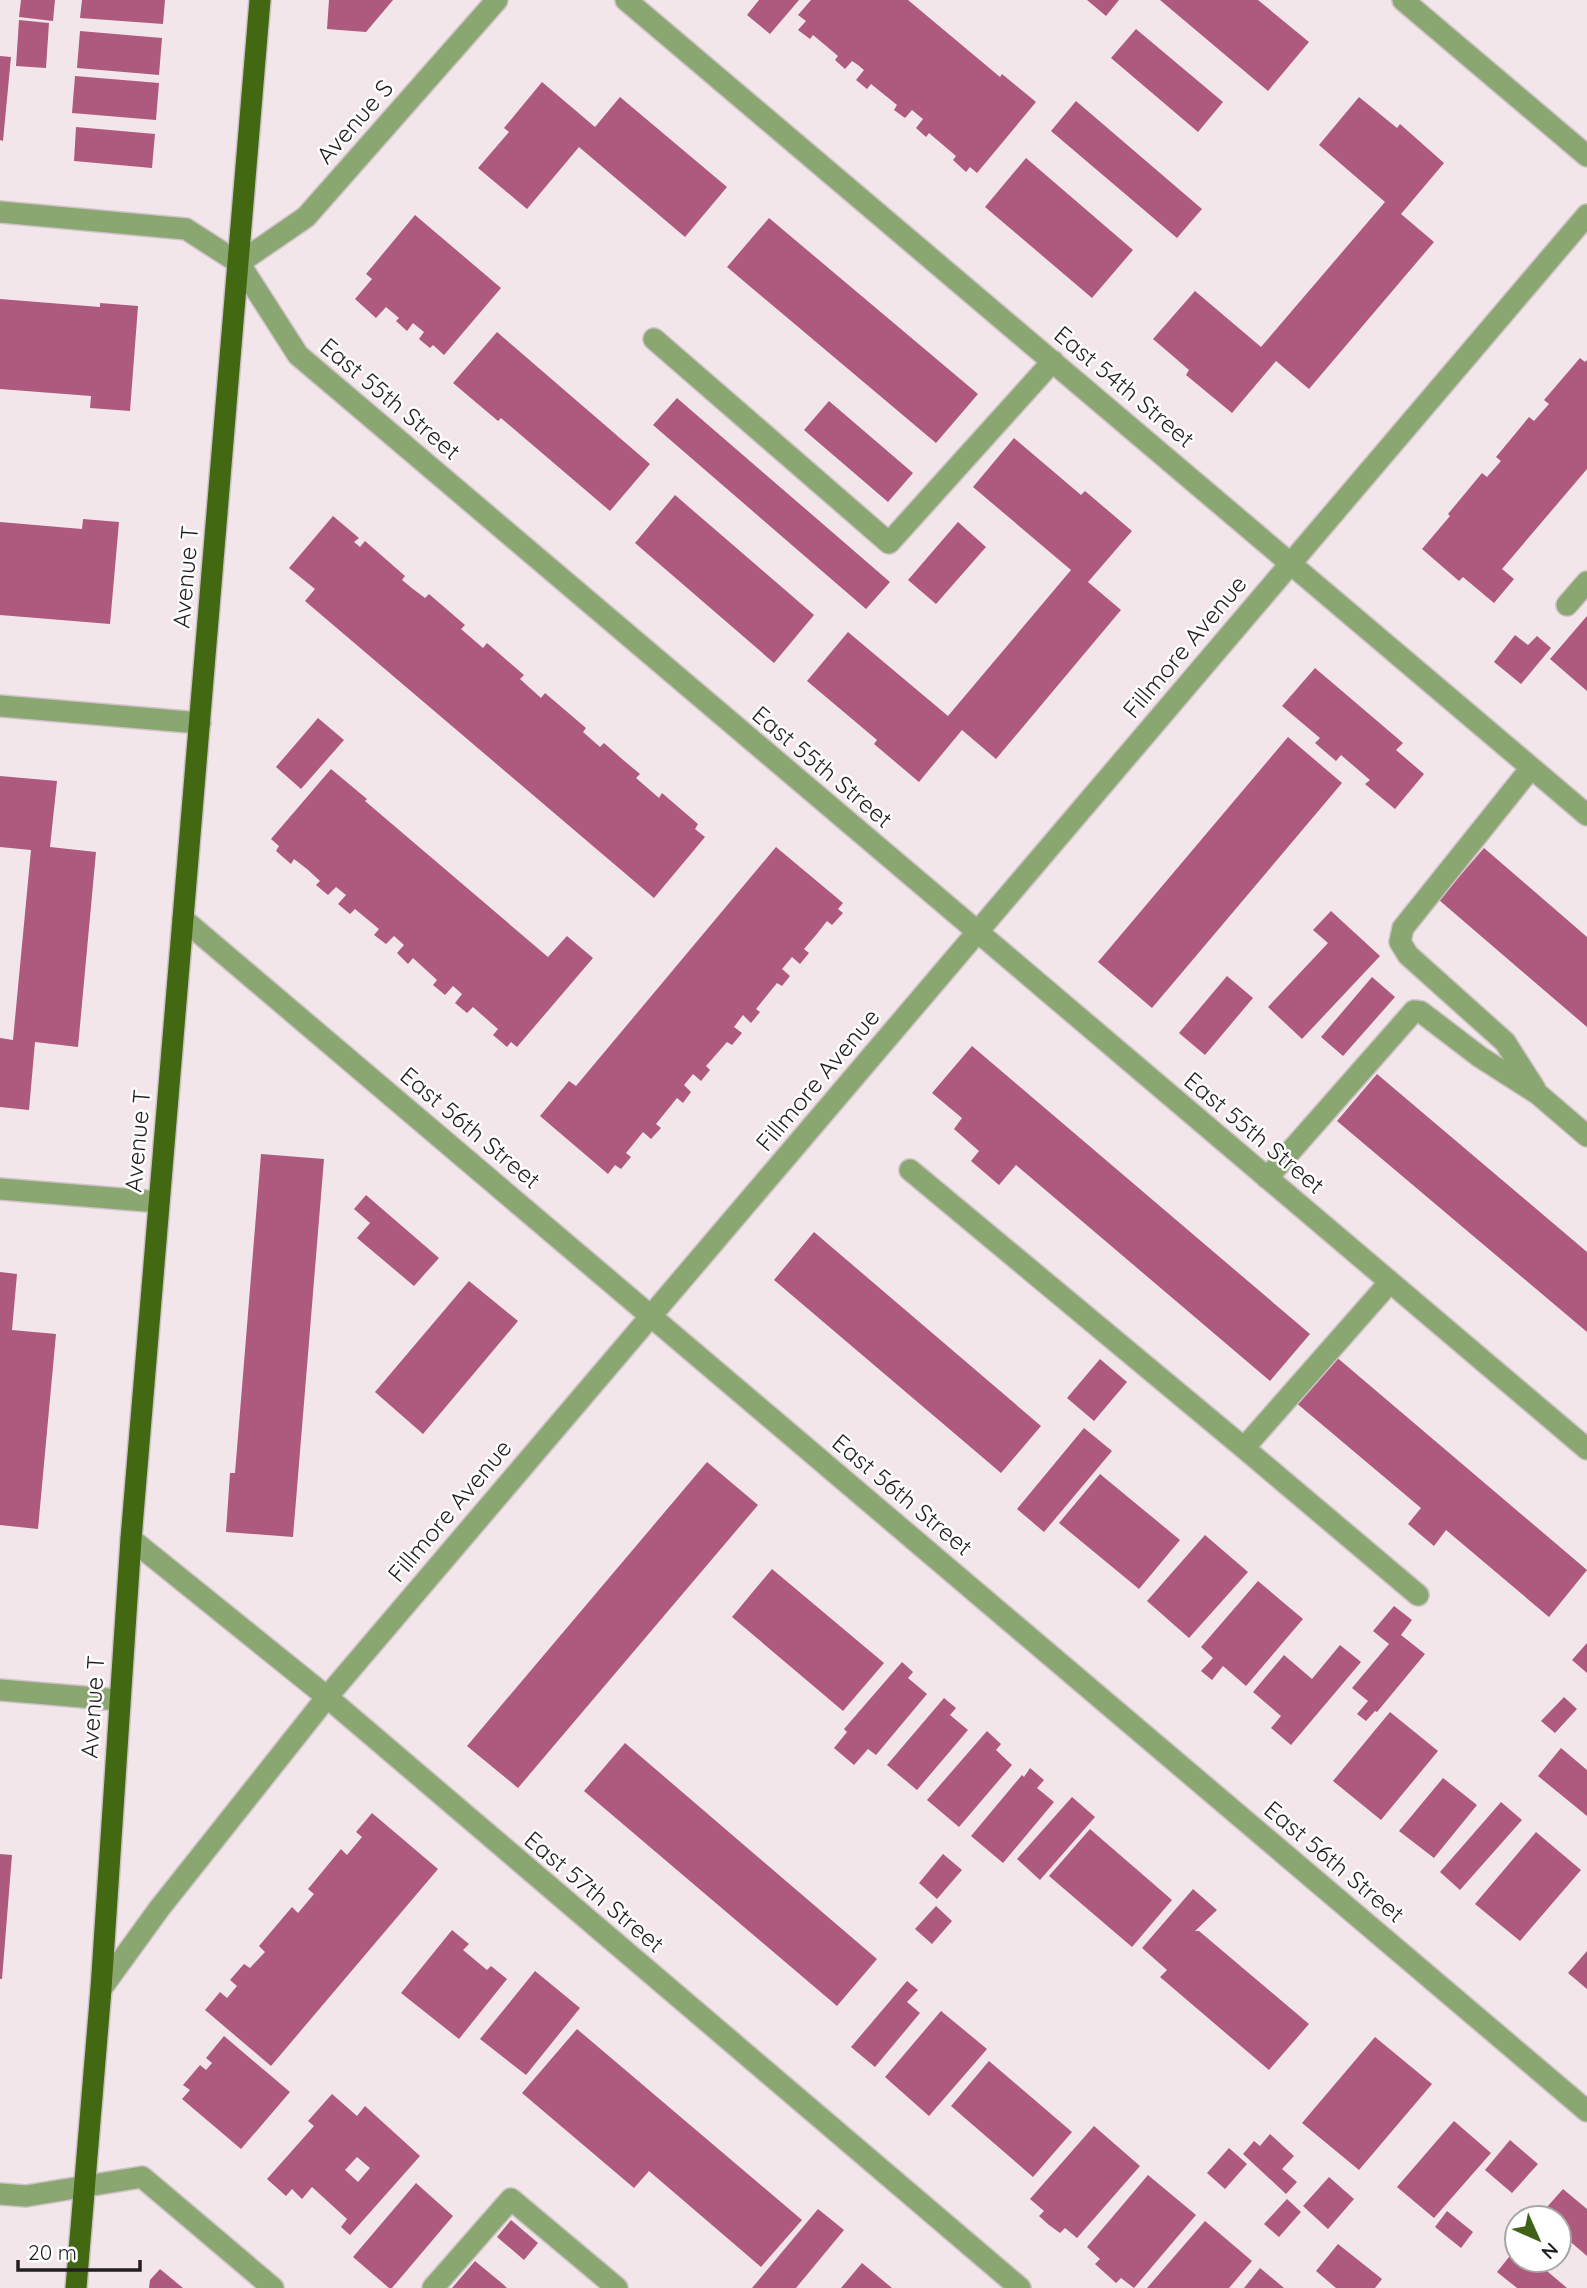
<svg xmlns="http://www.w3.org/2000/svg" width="1587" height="2288" font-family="Quicksand,sans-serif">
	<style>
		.building { fill: #ae597e; fill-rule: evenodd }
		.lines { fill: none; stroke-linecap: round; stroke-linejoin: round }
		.minor-casing { stroke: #cec2c6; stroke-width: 24 }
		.major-casing { stroke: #cec2c6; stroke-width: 24 }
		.minor { stroke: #8aa772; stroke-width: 21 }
		.major { stroke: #426911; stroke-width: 21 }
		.labels { text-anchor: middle; stroke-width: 5; stroke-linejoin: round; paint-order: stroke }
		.street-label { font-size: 24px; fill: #231f20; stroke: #fff }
	</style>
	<rect width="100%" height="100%" fill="#f3e6eb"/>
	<path class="building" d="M 21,0 L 55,0 L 53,21 L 19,17 Z
		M 82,0 L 165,0 L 163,24 L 80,18 Z
		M 329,0 L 393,0 L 366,32 L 327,29 Z
		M 759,0 L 799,0 L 770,34 L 747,15 Z
		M 811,0 L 908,0 L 1000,77 L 1002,74 L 1036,102 L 977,173 L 970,167 L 966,172 L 953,160 L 956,156 L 929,133 L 926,137 L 916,128 L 923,119 L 918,115 L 912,110 L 905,118 L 894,110 L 897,105 L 871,84 L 867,89 L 856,80 L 864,70 L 858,65 L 852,61 L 845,69 L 835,60 L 838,56 L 825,45 L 813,35 L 810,39 L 798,30 L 806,21 L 798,15 Z
		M 1087,0 L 1119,0 L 1106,16 Z
		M 1160,0 L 1258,0 L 1309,42 L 1268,91 Z
		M 19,20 L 49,23 L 46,68 L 16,66 Z
		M 1136,29 L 1223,102 L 1198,132 L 1111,58 Z
		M 80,31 L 162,38 L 159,75 L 77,68 Z
		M 0,56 L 11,57 L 3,141 L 0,140 Z
		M 75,76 L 159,83 L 156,120 L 72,113 Z
		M 542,82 L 595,127 L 620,97 L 727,187 L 685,237 L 579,147 L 527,209 L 478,168 L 509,132 L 504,128 Z
		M 1359,97 L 1397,128 L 1400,124 L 1444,163 L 1401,214 L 1434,242 L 1309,389 L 1276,361 L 1232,413 L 1186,375 L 1189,370 L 1153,339 L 1195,291 L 1261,347 L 1385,202 L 1319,145 Z
		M 1076,101 L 1202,209 L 1177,238 L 1051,131 Z
		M 76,127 L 155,134 L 152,168 L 74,161 Z
		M 1026,158 L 1133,250 L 1092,298 L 985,207 Z
		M 415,215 L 501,288 L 444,355 L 433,345 L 430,348 L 419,339 L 424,332 L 413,323 L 407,331 L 396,321 L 399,318 L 386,307 L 376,318 L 355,299 L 372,279 L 366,274 Z
		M 769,218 L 978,394 L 936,443 L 727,267 Z
		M 0,299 L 100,307 L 100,303 L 138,306 L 130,411 L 90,408 L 91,396 L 0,389 Z
		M 497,332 L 650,464 L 610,511 L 501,418 L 498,421 L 453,383 Z
		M 1580,358 L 1585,362 L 1587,360 L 1587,469 L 1502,569 L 1514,579 L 1494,603 L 1463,577 L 1459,581 L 1422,549 L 1450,516 L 1448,514 L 1482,473 L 1487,477 L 1501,461 L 1496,457 L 1529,417 L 1534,421 L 1549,404 L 1544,400 Z
		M 677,398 L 890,582 L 866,609 L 653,425 Z
		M 829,401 L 913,473 L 888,502 L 804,430 Z
		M 1014,438 L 1081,495 L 1085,491 L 1132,531 L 1088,582 L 1121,610 L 996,759 L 962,730 L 919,782 L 874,744 L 877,740 L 807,681 L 848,632 L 948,716 L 1071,570 L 973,487 Z
		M 675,495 L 814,615 L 774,663 L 635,543 Z
		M 333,516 L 359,538 L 354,542 L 360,547 L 365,541 L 405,576 L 402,580 L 413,589 L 425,598 L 429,594 L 465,625 L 461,629 L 483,648 L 487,643 L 524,675 L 520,679 L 541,698 L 545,693 L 586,728 L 583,732 L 600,747 L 604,743 L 622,759 L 640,774 L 636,778 L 659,798 L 662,793 L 698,824 L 695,829 L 705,837 L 654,898 L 305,601 L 315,589 L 289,568 Z
		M 83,519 L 119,522 L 110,624 L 0,615 L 0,522 L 82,529 Z
		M 958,522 L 986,547 L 936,604 L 908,580 Z
		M 1587,616 L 1587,691 L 1550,659 Z
		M 1515,635 L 1528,645 L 1537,636 L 1551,648 L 1521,684 L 1494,662 Z
		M 1315,668 L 1403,743 L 1396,750 L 1424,774 L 1395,809 L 1365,784 L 1370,780 L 1341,755 L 1336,761 L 1315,743 L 1320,738 L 1282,706 Z
		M 318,718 L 344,740 L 301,789 L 276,767 Z
		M 1288,737 L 1342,783 L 1152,1008 L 1098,962 Z
		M 331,769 L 367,799 L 365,801 L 548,957 L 567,936 L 593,958 L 517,1047 L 511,1042 L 507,1047 L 493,1035 L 498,1029 L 473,1007 L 467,1013 L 455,1003 L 462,994 L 453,986 L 445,995 L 433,985 L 437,980 L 413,958 L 408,964 L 397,953 L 404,945 L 394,936 L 386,944 L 374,935 L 379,929 L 355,909 L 350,914 L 338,904 L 346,895 L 336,887 L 328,895 L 316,885 L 320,881 L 307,869 L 294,859 L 291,864 L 276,851 L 279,846 L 271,839 Z
		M 0,776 L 57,781 L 50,847 L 96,852 L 78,1047 L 35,1042 L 29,1110 L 0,1107 L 0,1038 L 13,1040 L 31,850 L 0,847 Z
		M 776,847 L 843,903 L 838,909 L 843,913 L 832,925 L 827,921 L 816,935 L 804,949 L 809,953 L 800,964 L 792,957 L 782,969 L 790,976 L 782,986 L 777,983 L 756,1009 L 760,1012 L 751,1023 L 743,1015 L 734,1027 L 742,1033 L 732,1045 L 727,1042 L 706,1066 L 710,1070 L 701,1081 L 693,1074 L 684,1085 L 691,1092 L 683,1103 L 677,1098 L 656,1124 L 661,1128 L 651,1139 L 643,1132 L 626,1153 L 631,1157 L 621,1169 L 615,1165 L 608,1174 L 540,1116 L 569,1081 L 576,1086 Z
		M 1484,848 L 1587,937 L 1587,1027 L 1439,900 Z
		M 1331,911 L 1380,956 L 1302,1039 L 1268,1007 L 1328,943 L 1313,930 Z
		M 1227,976 L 1253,998 L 1205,1055 L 1179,1033 Z
		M 1372,977 L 1395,997 L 1343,1056 L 1321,1037 Z
		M 972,1046 L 1310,1334 L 1270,1381 L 1016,1165 L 999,1185 L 971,1161 L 979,1151 L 954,1129 L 962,1118 L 932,1093 Z
		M 1377,1074 L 1587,1252 L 1587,1332 L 1337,1121 Z
		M 261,1154 L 324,1159 L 293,1537 L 226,1532 L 230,1473 L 235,1473 Z
		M 366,1195 L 439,1258 L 414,1286 L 357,1238 L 370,1223 L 354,1209 Z
		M 814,1232 L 1041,1426 L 1001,1473 L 774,1280 Z
		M 0,1272 L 17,1274 L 12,1330 L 56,1334 L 38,1529 L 0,1525 Z
		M 469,1281 L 518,1321 L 423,1434 L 375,1392 Z
		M 1334,1355 L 1587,1570 L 1549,1617 L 1446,1530 L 1434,1546 L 1408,1524 L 1421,1508 L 1294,1401 Z
		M 1100,1359 L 1127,1382 L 1094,1421 L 1067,1398 Z
		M 1084,1428 L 1112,1451 L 1044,1532 L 1017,1509 Z
		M 707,1462 L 758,1505 L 518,1788 L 467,1746 Z
		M 1100,1474 L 1180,1540 L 1139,1589 L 1059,1523 Z
		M 1205,1535 L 1248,1572 L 1189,1638 L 1147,1601 Z
		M 772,1569 L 884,1663 L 843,1711 L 732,1617 Z
		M 1258,1581 L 1303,1619 L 1246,1686 L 1223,1666 L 1212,1680 L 1201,1671 L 1213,1658 L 1201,1647 Z
		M 1394,1606 L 1412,1620 L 1401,1635 L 1425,1654 L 1377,1712 L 1375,1711 L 1366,1721 L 1357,1714 L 1368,1701 L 1352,1688 L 1389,1644 L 1373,1631 Z
		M 1587,1643 L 1587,1673 L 1572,1660 Z
		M 1340,1645 L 1361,1662 L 1291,1745 L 1271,1728 L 1281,1716 L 1253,1692 L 1284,1655 L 1312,1679 Z
		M 902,1662 L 913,1672 L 908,1678 L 927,1694 L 876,1755 L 868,1749 L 854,1765 L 834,1748 L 847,1732 L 844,1729 Z
		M 1564,1697 L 1577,1709 L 1555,1733 L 1541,1721 Z
		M 944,1698 L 956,1708 L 950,1715 L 968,1730 L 917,1790 L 887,1765 Z
		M 1390,1712 L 1438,1751 L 1381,1820 L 1333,1781 Z
		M 987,1731 L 1001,1744 L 996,1750 L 1012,1765 L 959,1827 L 927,1800 Z
		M 625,1743 L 877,1959 L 837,2006 L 584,1791 Z
		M 1561,1748 L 1587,1770 L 1587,1816 L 1538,1776 Z
		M 1030,1768 L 1044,1780 L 1037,1788 L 1054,1802 L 1003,1863 L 971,1836 L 1022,1775 L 1024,1777 Z
		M 1443,1778 L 1477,1805 L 1434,1858 L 1399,1831 Z
		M 1072,1797 L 1095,1817 L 1040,1880 L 1017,1859 Z
		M 1501,1802 L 1522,1820 L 1460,1890 L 1440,1872 Z
		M 372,1813 L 438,1869 L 271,2066 L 205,2010 L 220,1992 L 227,1998 L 237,1986 L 230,1980 L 244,1964 L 250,1968 L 265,1952 L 259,1946 L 292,1907 L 298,1913 L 314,1894 L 308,1889 L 341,1849 L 347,1855 L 362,1837 L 356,1832 Z
		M 1090,1829 L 1172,1900 L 1132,1947 L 1049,1876 Z
		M 1536,1832 L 1581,1870 L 1520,1941 L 1475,1904 Z
		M 0,1854 L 12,1855 L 2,1979 L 0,1979 Z
		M 943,1854 L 962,1870 L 937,1899 L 919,1883 Z
		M 1193,1889 L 1217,1910 L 1195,1931 L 1199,1931 L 1309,2024 L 1269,2070 L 1160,1977 L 1167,1970 L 1142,1948 Z
		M 936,1906 L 952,1921 L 932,1944 L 915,1929 Z
		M 452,1930 L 469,1944 L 463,1950 L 487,1970 L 491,1966 L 507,1979 L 459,2039 L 401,1993 Z
		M 1587,1951 L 1587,1989 L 1568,1973 Z
		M 535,1971 L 580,2008 L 526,2075 L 480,2039 Z
		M 907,1981 L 918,1990 L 907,2002 L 920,2013 L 875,2067 L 851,2047 Z
		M 941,2011 L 987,2049 L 929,2116 L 885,2077 Z
		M 577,2029 L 802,2220 L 761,2267 L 649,2171 L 634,2188 L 522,2093 Z
		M 224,2036 L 290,2092 L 241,2149 L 182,2099 L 190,2090 L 183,2085 L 200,2065 L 206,2070 L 212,2063 L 206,2058 Z
		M 1375,2037 L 1432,2084 L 1359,2170 L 1302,2123 Z
		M 989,2061 L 1072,2132 L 1033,2177 L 951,2106 Z
		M 332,2094 L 357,2116 L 365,2106 L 420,2156 L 350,2235 L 341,2227 L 347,2219 L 312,2187 L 302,2199 L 292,2189 L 286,2196 L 267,2179 L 314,2126 L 308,2121 ZM 357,2157 L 370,2168 L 358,2182 L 345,2170 Z
		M 1454,2121 L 1491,2153 L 1434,2218 L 1397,2187 Z
		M 1094,2126 L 1140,2166 L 1077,2238 L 1065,2228 L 1060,2233 L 1049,2225 L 1039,2216 L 1044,2211 L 1030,2199 Z
		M 1270,2134 L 1294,2156 L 1282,2169 L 1297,2182 L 1286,2194 L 1243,2154 L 1254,2141 L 1260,2146 Z
		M 1510,2140 L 1538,2164 L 1512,2193 L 1485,2170 Z
		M 1229,2148 L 1247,2164 L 1225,2189 L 1207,2173 Z
		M 1148,2175 L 1196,2215 L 1134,2288 L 1121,2278 L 1116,2283 L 1105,2273 L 1095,2264 L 1100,2259 L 1087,2247 Z
		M 1329,2177 L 1354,2199 L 1328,2229 L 1303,2206 Z
		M 416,2183 L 453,2216 L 392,2288 L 389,2288 L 353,2257 Z
		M 1563,2189 L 1587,2209 L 1587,2256 L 1559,2232 L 1559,2218 L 1542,2218 L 1539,2216 Z
		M 1287,2199 L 1301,2212 L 1279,2237 L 1264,2224 Z
		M 818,2209 L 844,2230 L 796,2288 L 752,2288 Z
		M 1447,2211 L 1473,2232 L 1461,2248 L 1435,2227 Z
		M 511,2220 L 538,2243 L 524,2260 L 497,2237 Z
		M 1205,2221 L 1252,2261 L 1229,2288 L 1147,2288 Z
		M 1338,2244 L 1382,2279 L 1375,2288 L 1336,2288 L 1316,2271 Z
		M 1517,2247 L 1517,2260 L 1534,2260 L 1567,2288 L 1517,2288 L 1497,2272 Z
		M 475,2261 L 504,2285 L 507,2288 L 452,2288 Z
		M 862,2263 L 892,2288 L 841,2288 Z
		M 1260,2268 L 1284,2288 L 1244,2288 Z
		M 160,2269 L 183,2288 L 149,2288 L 150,2280 Z"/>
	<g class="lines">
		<defs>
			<path id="minor" d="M 626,0 L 1587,815
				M 1403,0 L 1587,156
				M 0,212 L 186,229 L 239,263 L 298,355 L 1587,1449
				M 239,263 L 306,217 L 497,0
				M 654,339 L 889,543 L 1053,361
				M 1567,605 L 1587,582
				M 0,706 L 200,723
				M 1531,768 L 1403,928 L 1400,942 L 1408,955 L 1505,1042 L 1535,1089
				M 183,919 L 1587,2111
				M 910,1170 L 1244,1448
				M 1267,1178 L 1414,1011 L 1421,1012 L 1480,1057 L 1538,1094 L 1587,1136
				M 0,1189 L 159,1202
				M 1390,1282 L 1244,1448 L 1418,1595
				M 131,1539 L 327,1697 L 1020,2288
				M 0,1690 L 119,1700
				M 101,1989 L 159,1909 L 327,1697 L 1587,215
				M 0,2194 L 26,2196 L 142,2177 L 273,2288
				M 433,2288 L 511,2199 L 617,2288"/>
			<path id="major" d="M 76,2288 L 101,1989 L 131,1539 L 260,0"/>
		</defs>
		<use href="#minor" class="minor-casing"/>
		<use href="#major" class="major-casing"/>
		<use href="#minor" class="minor"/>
		<use href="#major" class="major"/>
	</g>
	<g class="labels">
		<g class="street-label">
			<text transform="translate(355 122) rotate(-49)" y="8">Avenue S</text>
			<text transform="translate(1124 387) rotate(40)" y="8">East 54th Street</text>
			<text transform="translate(390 399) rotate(40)" y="8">East 55th Street</text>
			<text transform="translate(186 577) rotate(-85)" y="8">Avenue T</text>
			<text transform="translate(1185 647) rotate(-50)" y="8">Fillmore Avenue</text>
			<text transform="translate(822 767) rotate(40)" y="8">East 55th Street</text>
			<text transform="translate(818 1080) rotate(-50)" y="8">Fillmore Avenue</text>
			<text transform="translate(470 1128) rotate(40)" y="8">East 56th Street</text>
			<text transform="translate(1254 1133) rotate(40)" y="8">East 55th Street</text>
			<text transform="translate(138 1141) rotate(-85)" y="8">Avenue T</text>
			<text transform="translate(902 1495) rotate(40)" y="8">East 56th Street</text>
			<text transform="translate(450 1511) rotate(-50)" y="8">Fillmore Avenue</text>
			<text transform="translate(93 1707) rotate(-86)" y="8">Avenue T</text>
			<text transform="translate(1334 1862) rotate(40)" y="8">East 56th Street</text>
			<text transform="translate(594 1892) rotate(40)" y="8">East 57th Street</text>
		</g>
	</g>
	<g transform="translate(1538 2239) rotate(135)"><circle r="33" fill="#ffffff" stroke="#a7a5a6" stroke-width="2"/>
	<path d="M0-5L12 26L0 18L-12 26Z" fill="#3f6218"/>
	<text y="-10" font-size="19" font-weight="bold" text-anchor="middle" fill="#231f20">N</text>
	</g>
	<path d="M18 2260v10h122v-10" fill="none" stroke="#231f20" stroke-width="3.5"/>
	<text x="28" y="2260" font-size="21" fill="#231f20" stroke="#ffffff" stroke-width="5" paint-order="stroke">20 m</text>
</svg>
